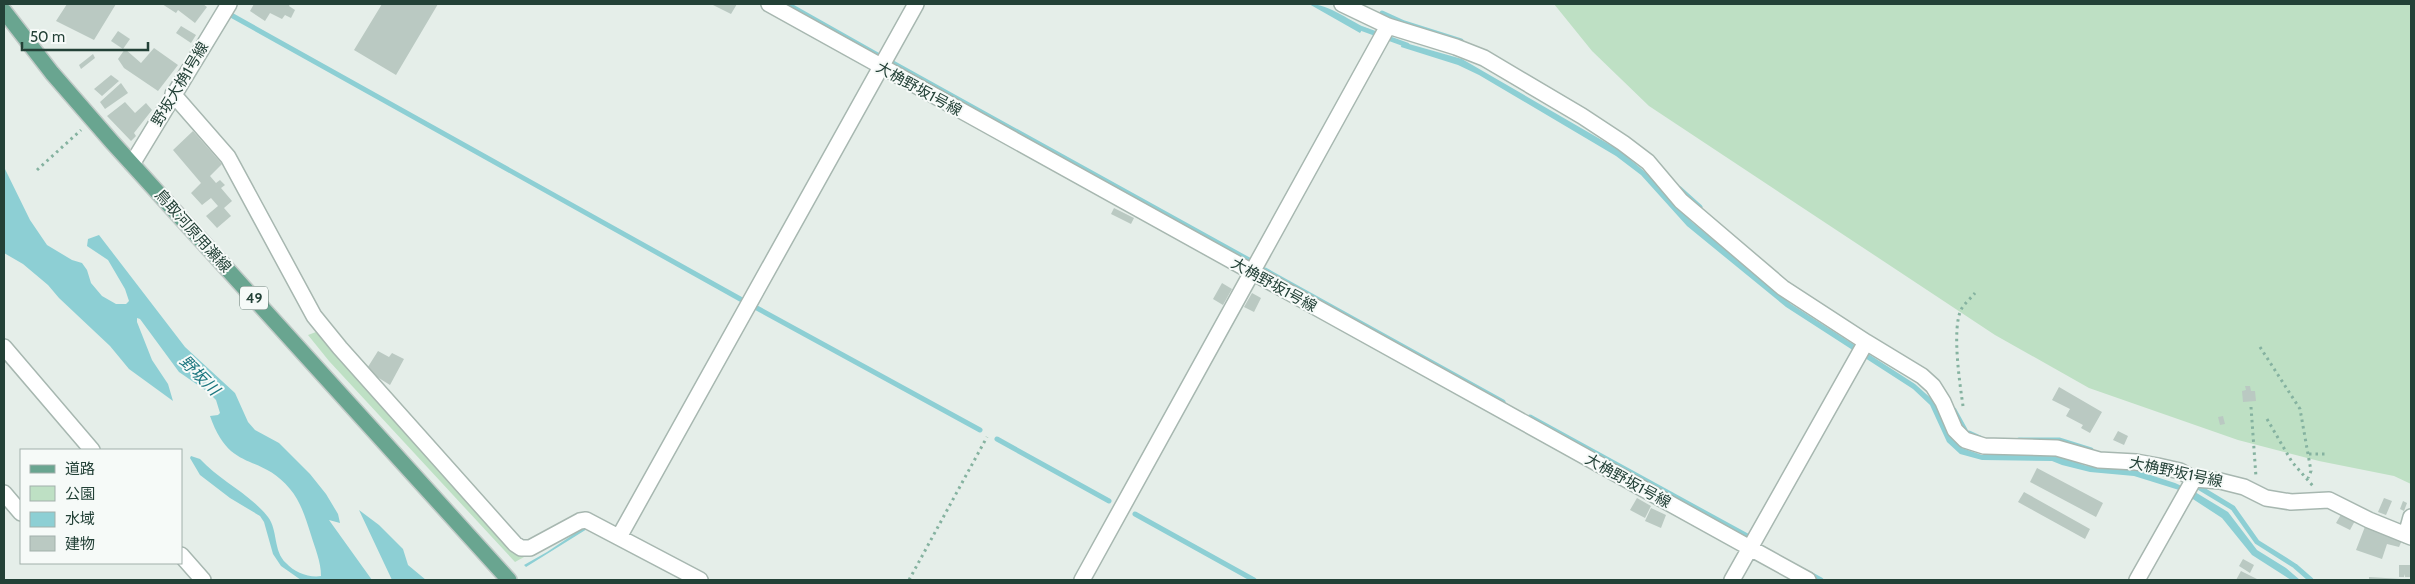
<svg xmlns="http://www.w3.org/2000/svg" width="2415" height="584" font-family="Cabin,'Noto Sans JP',sans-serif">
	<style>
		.green { fill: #bee0c4 }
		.water { fill: #8dcfd4 }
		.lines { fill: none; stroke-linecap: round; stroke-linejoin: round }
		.stream { stroke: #8dcfd4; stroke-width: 5 }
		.building { fill: #bac9c2 }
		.minor-casing { stroke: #a7b7b0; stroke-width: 18 }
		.major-casing { stroke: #c1cac7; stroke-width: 18 }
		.path { stroke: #85b2a0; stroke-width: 3; stroke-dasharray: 2.5 4; stroke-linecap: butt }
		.minor { stroke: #fff; stroke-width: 15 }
		.major { stroke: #69a590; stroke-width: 15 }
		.labels { text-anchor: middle; stroke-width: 4; stroke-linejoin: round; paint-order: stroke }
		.shield { fill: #f6faf8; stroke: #627871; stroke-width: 1 }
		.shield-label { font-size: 14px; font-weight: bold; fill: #234137 }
		.street-label { font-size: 15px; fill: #234137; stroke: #f6faf8 }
		.water-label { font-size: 16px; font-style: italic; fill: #1b767f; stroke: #f6faf8 }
	</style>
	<rect width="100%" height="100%" fill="#e5eee9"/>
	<path class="green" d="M 1554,4 L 2411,4 L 2411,484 L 2394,476 L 2319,461 L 2238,440 L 2089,388 L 1995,335 L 1649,106 L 1592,51 Z
		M 316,332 L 517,553 L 535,551 L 515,562 L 329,361 L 308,335 Z"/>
	<path class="water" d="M 1309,4 C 1330,4 1352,23 1369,29 L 1369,32 L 1362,30 L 1360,33 Z
		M 1402,42 L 1462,59 L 1619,150 L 1644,171 L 1692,222 L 1791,304 L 1915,384 L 1934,401 L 1953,440 L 1962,448 L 1982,455 L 2054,455 L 2087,466 L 2138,471 L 2175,483 L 2195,492 L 2228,512 L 2257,550 L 2286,568 L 2300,580 L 2291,580 L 2252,555 L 2222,518 L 2179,490 L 2134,476 L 2090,472 L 2062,465 L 2052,461 L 1982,460 L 1960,454 L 1947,442 L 1930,405 L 1913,389 L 1786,307 L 1687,226 L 1641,175 L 1616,156 L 1479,75 L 1458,65 L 1401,47 Z
		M 4,167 L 30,220 L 47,245 L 72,260 L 82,263 L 87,270 L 91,283 L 102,296 L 116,304 L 126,304 L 129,301 L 125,289 L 108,260 L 87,246 L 88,239 L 99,235 L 185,347 L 235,393 L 248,422 L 255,430 L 279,443 L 310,474 L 326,494 L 338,514 L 340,523 L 329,520 L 372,580 L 301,580 L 281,566 L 273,554 L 264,522 L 260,516 L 230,498 L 200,475 L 190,458 L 191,456 L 200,459 C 220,481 249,493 268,517 C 278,530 273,551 286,563 C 294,572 309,578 321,576 C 321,562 315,548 311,535 C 306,519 301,502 290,489 C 260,452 230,474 210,416 L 218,415 L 220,413 L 216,400 L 208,392 L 179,372 L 140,319 L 137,318 L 137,322 L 152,360 L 168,384 L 173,401 L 129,369 L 110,346 L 59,298 L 48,285 L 23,264 L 4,253 Z
		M 359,510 L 379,525 L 403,549 L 408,565 L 426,580 L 392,580 Z
		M 583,528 L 587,529 L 526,567 L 524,565 L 547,552 Z"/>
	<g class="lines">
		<path class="stream" d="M 787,4 L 881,57
			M 1382,13 L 1404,23 L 1461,41
			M 231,15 L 742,300
			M 1363,29 L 1407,45
			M 891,62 L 1249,260
			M 1680,189 L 1700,207
			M 1265,270 L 1503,402
			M 755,307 L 980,430
			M 1954,410 L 1965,430
			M 1530,417 L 1749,537
			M 1969,433 L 1980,438
			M 997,439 L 1109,501
			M 2019,440 L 2059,440 L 2091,450
			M 2200,488 L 2233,508 L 2257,542 L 2295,566 L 2311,580
			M 1135,514 L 1254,580
			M 1810,574 L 1821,580"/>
	</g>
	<path class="building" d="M 67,4 L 116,4 L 94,40 L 56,21 Z
		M 162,4 L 203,4 L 207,7 L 195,23 L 178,10 L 176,13 Z
		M 254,4 L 290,4 L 289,6 L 295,10 L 291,18 L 285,15 L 282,19 L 270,13 L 265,21 L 250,11 Z
		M 382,4 L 438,4 L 396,75 L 354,50 Z
		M 711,4 L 737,4 L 731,14 Z
		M 181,26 L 196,35 L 191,43 L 176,33 Z
		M 118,31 L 130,39 L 123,49 L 111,41 Z
		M 154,48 L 178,65 L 158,91 L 124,68 L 118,59 L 125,49 L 141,63 Z
		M 93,54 L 95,58 L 81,69 L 79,65 Z
		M 111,75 L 119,81 L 102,96 L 94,89 Z
		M 121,83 L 128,93 L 105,109 L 100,102 Z
		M 125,102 L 135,113 L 146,103 L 152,110 L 134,133 L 136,136 L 131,141 L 107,116 Z
		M 193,131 L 222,164 L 210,176 L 216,183 L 220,180 L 225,185 L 221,188 L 232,201 L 224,208 L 231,216 L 217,228 L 206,216 L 218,206 L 211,198 L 202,205 L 191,193 L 201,183 L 173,150 Z
		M 1114,208 L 1134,218 L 1131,224 L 1111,214 Z
		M 1222,283 L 1232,289 L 1223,305 L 1213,299 Z
		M 1252,293 L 1261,298 L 1254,312 L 1244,307 Z
		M 378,351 L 389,357 L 392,353 L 404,359 L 390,385 L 366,370 Z
		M 2245,386 L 2250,386 L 2251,391 L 2255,391 L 2256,401 L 2243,402 L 2242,391 L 2246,390 Z
		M 2059,387 L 2102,412 L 2090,433 L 2081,428 L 2083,425 L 2066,416 L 2070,409 L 2052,400 Z
		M 2223,416 L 2225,424 L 2220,425 L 2218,417 Z
		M 2118,431 L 2128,436 L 2124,445 L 2113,440 Z
		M 2037,468 L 2103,503 L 2096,517 L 2030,482 Z
		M 2024,492 L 2090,529 L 2085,539 L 2018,502 Z
		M 1637,498 L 1651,506 L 1645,518 L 1630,510 Z
		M 2384,498 L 2392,501 L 2386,515 L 2378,512 Z
		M 2403,501 L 2407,503 L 2404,511 L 2400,509 Z
		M 1651,508 L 1666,515 L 1661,528 L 1645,521 Z
		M 2343,511 L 2356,519 L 2350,530 L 2336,523 Z
		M 2366,524 L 2403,538 L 2399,547 L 2387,544 L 2382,559 L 2356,550 Z
		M 2243,559 L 2254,565 L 2250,573 L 2239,566 Z
		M 2399,565 L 2411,565 L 2411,577 L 2405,577 L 2404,574 L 2404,577 L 2399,577 Z
		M 2241,571 L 2259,580 L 2236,580 Z
		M 2369,577 L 2402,579 L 2402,580 L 2369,580 Z"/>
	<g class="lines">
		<defs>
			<path id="minor" d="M 769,4 L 1750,548 L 1866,342 L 1922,376 L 1933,386 L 1943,402 L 1955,430 L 1965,440 L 1984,446 L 2057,448 L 2099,460 L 2136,462 L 2158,466 L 2180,471 L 2194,479 L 2220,481 L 2244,487 L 2266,498 L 2291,502 L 2329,500 L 2369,520 L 2411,537
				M 1342,4 L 1388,26 L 1456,47 L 1484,58 L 1582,116 L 1623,143 L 1648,162 L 1681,201 L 1783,288 L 1866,342
				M 173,94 L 228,157 L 314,316 L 340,348 L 515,544 L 521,548 L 530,548 L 580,521 L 586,520 L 700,580
				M 132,164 L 229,4
				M 4,347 L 92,450
				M 4,493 L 21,513
				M 2406,535 L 2411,517
				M 619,537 L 916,4
				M 181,555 L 203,580
				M 1082,580 L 1388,26
				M 1732,580 L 1750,548 L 1808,580
				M 2137,580 L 2194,479"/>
			<path id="major" d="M 4,11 L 52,73 L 112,142 L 509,580"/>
		</defs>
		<use href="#minor" class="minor-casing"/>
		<use href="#major" class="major-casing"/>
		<path class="path" d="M 37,170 L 81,130
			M 2260,347 L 2300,409 L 2311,471 L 2308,478
			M 1963,406 C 1960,385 1951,326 1962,308 C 1965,303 1971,298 1975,293
			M 2251,407 L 2256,477
			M 2267,419 L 2292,462 L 2313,486
			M 2309,454 L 2326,454
			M 909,580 L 987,437"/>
		<use href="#minor" class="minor"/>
		<use href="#major" class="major"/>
	</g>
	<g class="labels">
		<rect class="shield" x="240" y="286.5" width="28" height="23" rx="4"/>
		<g class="shield-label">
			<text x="254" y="303">49</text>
		</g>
		<g class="street-label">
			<text transform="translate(180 84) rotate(-59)" y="5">野坂大桷1号線</text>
			<text transform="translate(919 89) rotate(29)" y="5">大桷野坂1号線</text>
			<text transform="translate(193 231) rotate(48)" y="5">鳥取河原用瀬線</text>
			<text transform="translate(1274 285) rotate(29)" y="5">大桷野坂1号線</text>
			<text transform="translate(2176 472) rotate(12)" y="5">大桷野坂1号線</text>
			<text transform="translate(1628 481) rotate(29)" y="5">大桷野坂1号線</text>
		</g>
		<g class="water-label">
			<text transform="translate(200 375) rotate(45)" y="6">野坂川</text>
		</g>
	</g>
	<rect width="2415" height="584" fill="none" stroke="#234137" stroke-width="10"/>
	<rect x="20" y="449" width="162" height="115" fill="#f6faf8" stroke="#a2b0ab"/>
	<rect x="30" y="465" width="25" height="8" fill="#69a590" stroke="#a2b0ab"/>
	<text x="65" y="474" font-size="15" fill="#234137">道路</text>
	<rect x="30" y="486" width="25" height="15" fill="#bee0c4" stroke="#a2b0ab"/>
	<text x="65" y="499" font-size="15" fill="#234137">公園</text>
	<rect x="30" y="512" width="25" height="15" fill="#8dcfd4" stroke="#a2b0ab"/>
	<text x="65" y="524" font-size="15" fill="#234137">水域</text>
	<rect x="30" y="536" width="25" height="15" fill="#bac9c2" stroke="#a2b0ab"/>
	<text x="65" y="549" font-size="15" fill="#234137">建物</text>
	<path d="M22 42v8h126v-8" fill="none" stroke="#234137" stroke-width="2.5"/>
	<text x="30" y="42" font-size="15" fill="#234137" stroke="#f6faf8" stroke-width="4" paint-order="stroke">50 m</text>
</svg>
